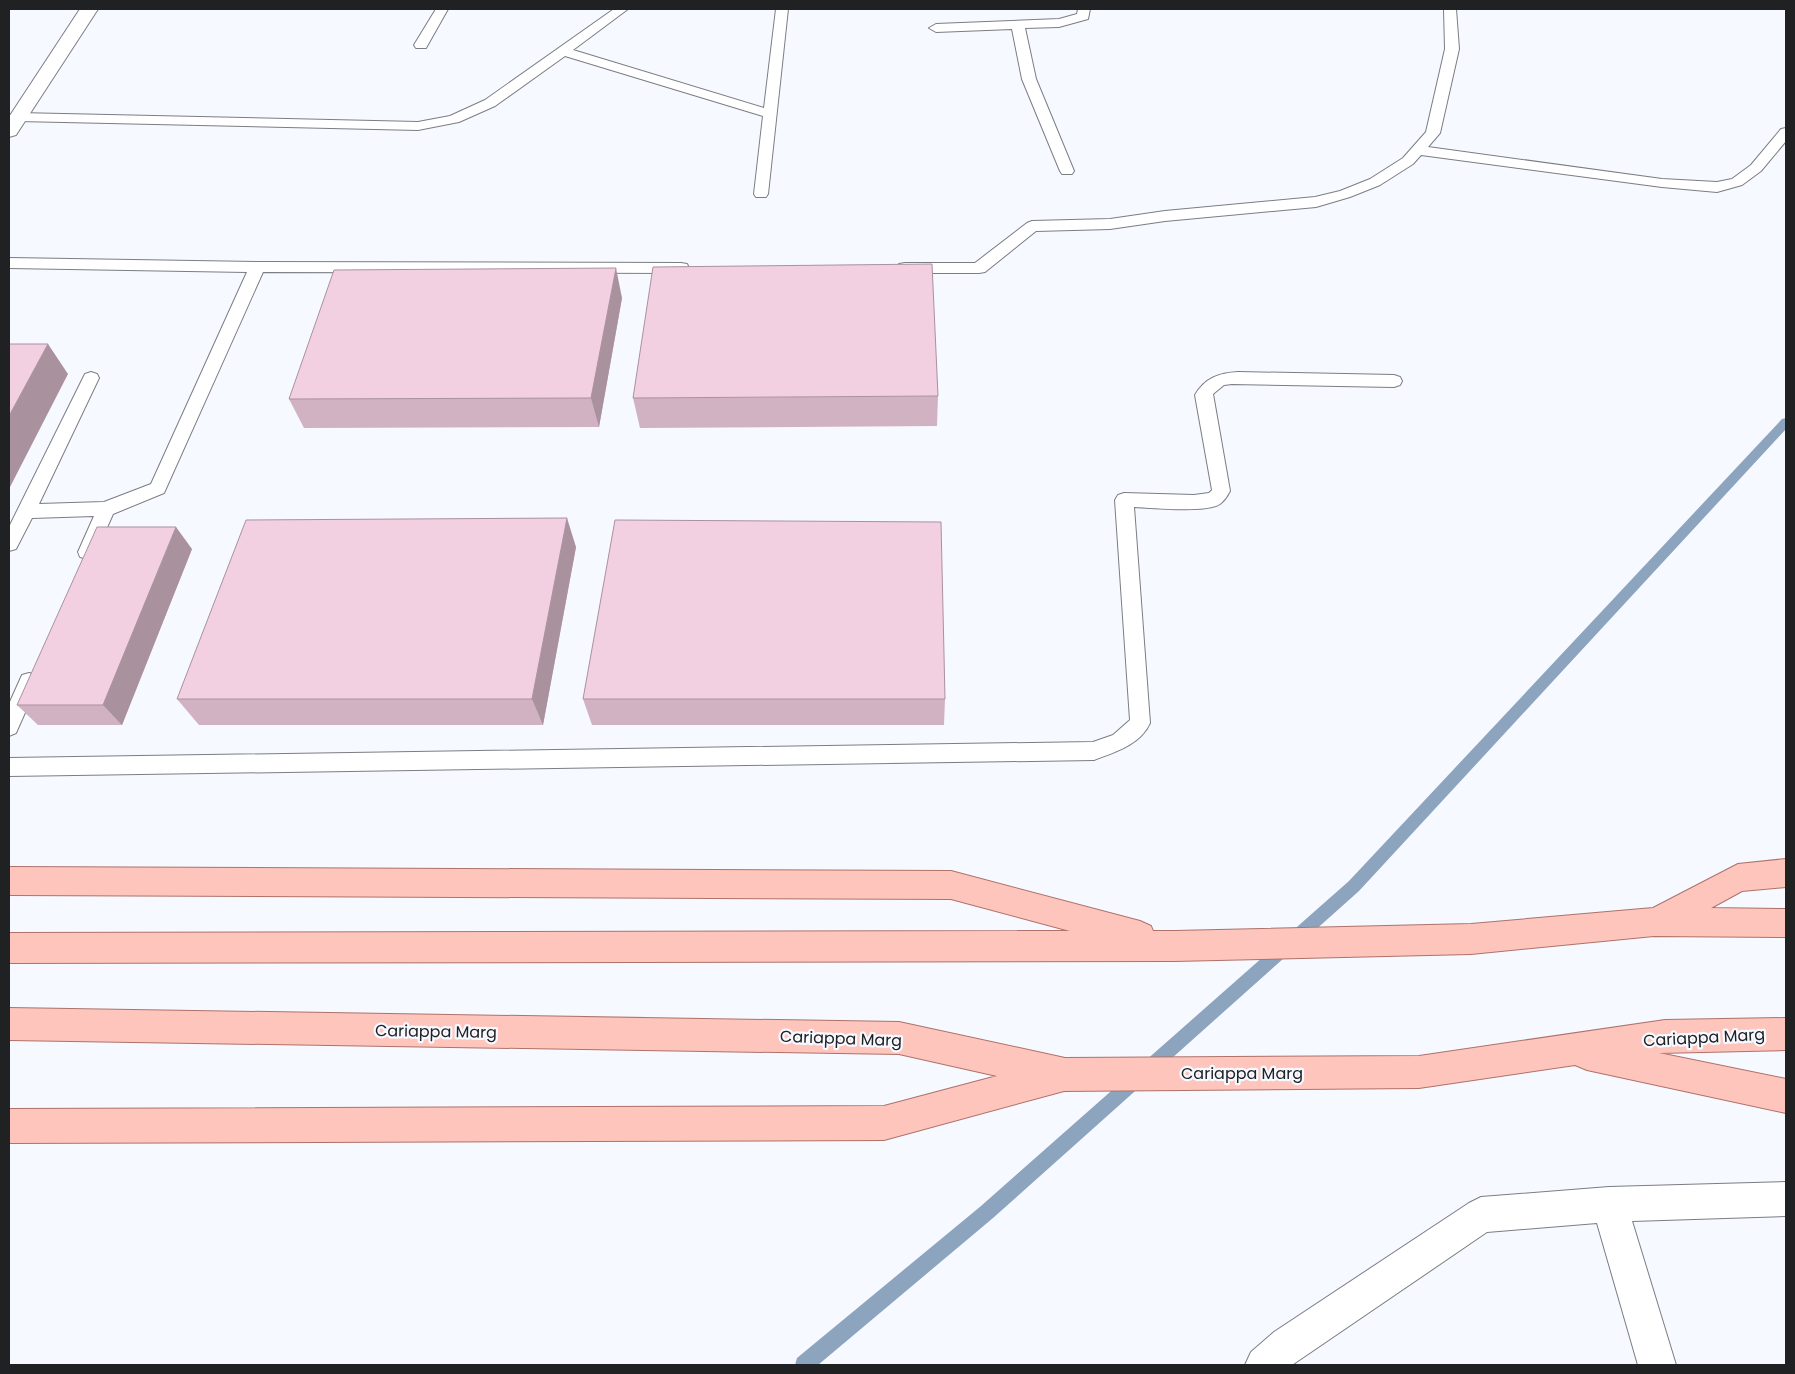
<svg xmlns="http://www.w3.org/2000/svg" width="1795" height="1374" font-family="Poppins,sans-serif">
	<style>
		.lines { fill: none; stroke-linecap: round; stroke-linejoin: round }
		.stream { fill: #8ca4be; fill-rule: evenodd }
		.service-casing { stroke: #7a7d82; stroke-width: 2 }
		.minor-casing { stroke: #7a7d82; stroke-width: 2 }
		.tertiary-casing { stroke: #7a7d82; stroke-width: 2 }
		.primary-casing { stroke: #ae7269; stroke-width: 2 }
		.service { fill: #fff; fill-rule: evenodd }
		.minor { fill: #fff; fill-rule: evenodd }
		.tertiary { fill: #fff; fill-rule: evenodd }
		.primary { fill: #fdc5bc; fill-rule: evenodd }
		.wall { fill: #d1b2c2 }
		.shaded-wall { fill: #aa919e }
		.building { fill: #f3cfe2; stroke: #aa919e }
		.labels { text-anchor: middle; stroke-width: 4.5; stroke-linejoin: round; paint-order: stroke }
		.street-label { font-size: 16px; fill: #202123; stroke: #f6f9ff }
	</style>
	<rect width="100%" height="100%" fill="#f6f9ff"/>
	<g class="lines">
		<path class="stream" d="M 1786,418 L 1786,429 L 1359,891 L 993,1218 L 818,1365 L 795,1365 L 797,1358 L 981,1206 L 1349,881 L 1782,419 Z"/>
		<defs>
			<path id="service" d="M 436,9 L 448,9 L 426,48 L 416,48 L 414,45 Z
				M 614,9 L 628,9 L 573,50 L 764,108 L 776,9 L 788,9 L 768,194 L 766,197 L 756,197 L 754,194 L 763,116 L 565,56 L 495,106 L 459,122 L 418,130 L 18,121 L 11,117 L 18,113 L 418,122 L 450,116 L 485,100 Z
				M 1078,9 L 1090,9 L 1088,19 L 1059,27 L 1025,28 L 1036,79 L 1074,171 L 1072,174 L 1062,174 L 1060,171 L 1022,79 L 1012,29 L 936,32 L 929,28 L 936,24 L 1059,19 L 1077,14 Z
				M 1444,9 L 1456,9 L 1459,49 L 1440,133 L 1428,147 L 1662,179 L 1717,182 L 1732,179 L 1751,165 L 1781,129 L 1786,128 L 1786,141 L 1761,171 L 1742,185 L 1717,192 L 1662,187 L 1421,155 L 1413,164 L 1380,185 L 1350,197 L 1316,207 L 1165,221 L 1110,229 L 1036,231 L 985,272 L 979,273 L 905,273 L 899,272 L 897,268 L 899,264 L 905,263 L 975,263 L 1027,223 L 1032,221 L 1110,219 L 1165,211 L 1315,197 L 1340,191 L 1370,179 L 1403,158 L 1426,132 L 1445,49 Z
				M 9,258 L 257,262 L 681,263 L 687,264 L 689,268 L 687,272 L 681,273 L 263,272 L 164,493 L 113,514 L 94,557 L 87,559 L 80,557 L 78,552 L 94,516 L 32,518 L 16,549 L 9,551 L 9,527 L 83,378 L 85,374 L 91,372 L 97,374 L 99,378 L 39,504 L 104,502 L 151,484 L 247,272 L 9,268 Z
				M 1238,372 L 1394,375 L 1400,377 L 1402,381 L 1400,385 L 1394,387 L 1232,384 L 1224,385 L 1213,394 L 1230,491 C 1228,495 1224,501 1220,504 C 1207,513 1152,508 1134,507 L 1150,723 C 1140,745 1115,752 1094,760 L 9,776 L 9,758 L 1093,742 L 1113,735 L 1130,720 L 1115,500 L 1118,495 L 1124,493 L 1194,495 L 1209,493 L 1212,490 L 1195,395 C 1205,378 1219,373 1238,372 Z
				M 29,673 L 36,675 L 39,681 L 16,733 L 9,736 L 9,704 L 22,675 Z"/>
			<path id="minor" d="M 1786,1182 L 1786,1216 L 1632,1221 L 1676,1365 L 1638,1365 L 1597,1223 L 1487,1232 L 1292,1365 L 1245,1365 L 1251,1352 L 1274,1332 L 1469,1203 L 1481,1197 L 1609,1187 Z"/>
			<path id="tertiary" d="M 80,9 L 98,9 L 16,135 L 9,137 L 9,117 Z"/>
			<path id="primary" d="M 1786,859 L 1786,887 L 1742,891 L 1711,908 L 1786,909 L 1786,937 L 1654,936 L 1471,954 L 1175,961 L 9,963 L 9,933 L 1070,931 L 951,899 L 9,895 L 9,867 L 951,871 L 1140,921 L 1151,926 L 1153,931 L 1175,931 L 1471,924 L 1653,908 L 1738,864 Z
				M 9,1008 L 899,1022 L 1065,1058 L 1419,1056 L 1665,1020 L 1786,1018 L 1786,1050 L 1659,1053 L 1786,1079 L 1786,1113 L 1587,1070 L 1575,1065 L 1419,1088 L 1064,1091 L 884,1140 L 9,1143 L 9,1109 L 884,1106 L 997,1076 L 899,1054 L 9,1040 Z"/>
		</defs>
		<use href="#service" class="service-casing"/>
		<use href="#minor" class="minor-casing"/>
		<use href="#tertiary" class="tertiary-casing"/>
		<use href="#primary" class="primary-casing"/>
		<use href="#service" class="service"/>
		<use href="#minor" class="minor"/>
		<use href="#tertiary" class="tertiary"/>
		<use href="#primary" class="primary"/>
	</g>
	<path class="wall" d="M 622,298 L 599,427 L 304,428 L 289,399 Z
		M 938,396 L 937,426 L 640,428 L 633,398 Z
		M 576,547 L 543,725 L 199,725 L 177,699 Z
		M 192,549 L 122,725 L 38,725 L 17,705 Z
		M 583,699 L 945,699 L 944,725 L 592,725 Z"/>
	<path class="shaded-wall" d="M 616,268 L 622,298 L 599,427 L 591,398 Z
		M 48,344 L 68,374 L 9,489 L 9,416 Z
		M 567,518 L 576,547 L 543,725 L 532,699 Z
		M 176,527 L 192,549 L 122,725 L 103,705 Z"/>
	<path class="building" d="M 932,264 L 938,396 L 633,398 L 653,267 Z
		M 616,268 L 591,398 L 289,399 L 334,270 Z
		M 9,344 L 48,344 L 9,416 Z
		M 567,518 L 532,699 L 177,699 L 246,520 Z
		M 615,520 L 941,522 L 945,699 L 583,699 Z
		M 97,527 L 176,527 L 103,705 L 17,705 Z"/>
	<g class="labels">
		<g class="street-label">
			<text transform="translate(436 1031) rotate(1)" y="6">Cariappa Marg</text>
			<text transform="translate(1704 1037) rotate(-3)" y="6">Cariappa Marg</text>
			<text transform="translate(841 1038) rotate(2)" y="6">Cariappa Marg</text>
			<text x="1242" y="1079">Cariappa Marg</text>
		</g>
	</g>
	<rect width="1795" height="1374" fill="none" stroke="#202123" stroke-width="20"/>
</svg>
